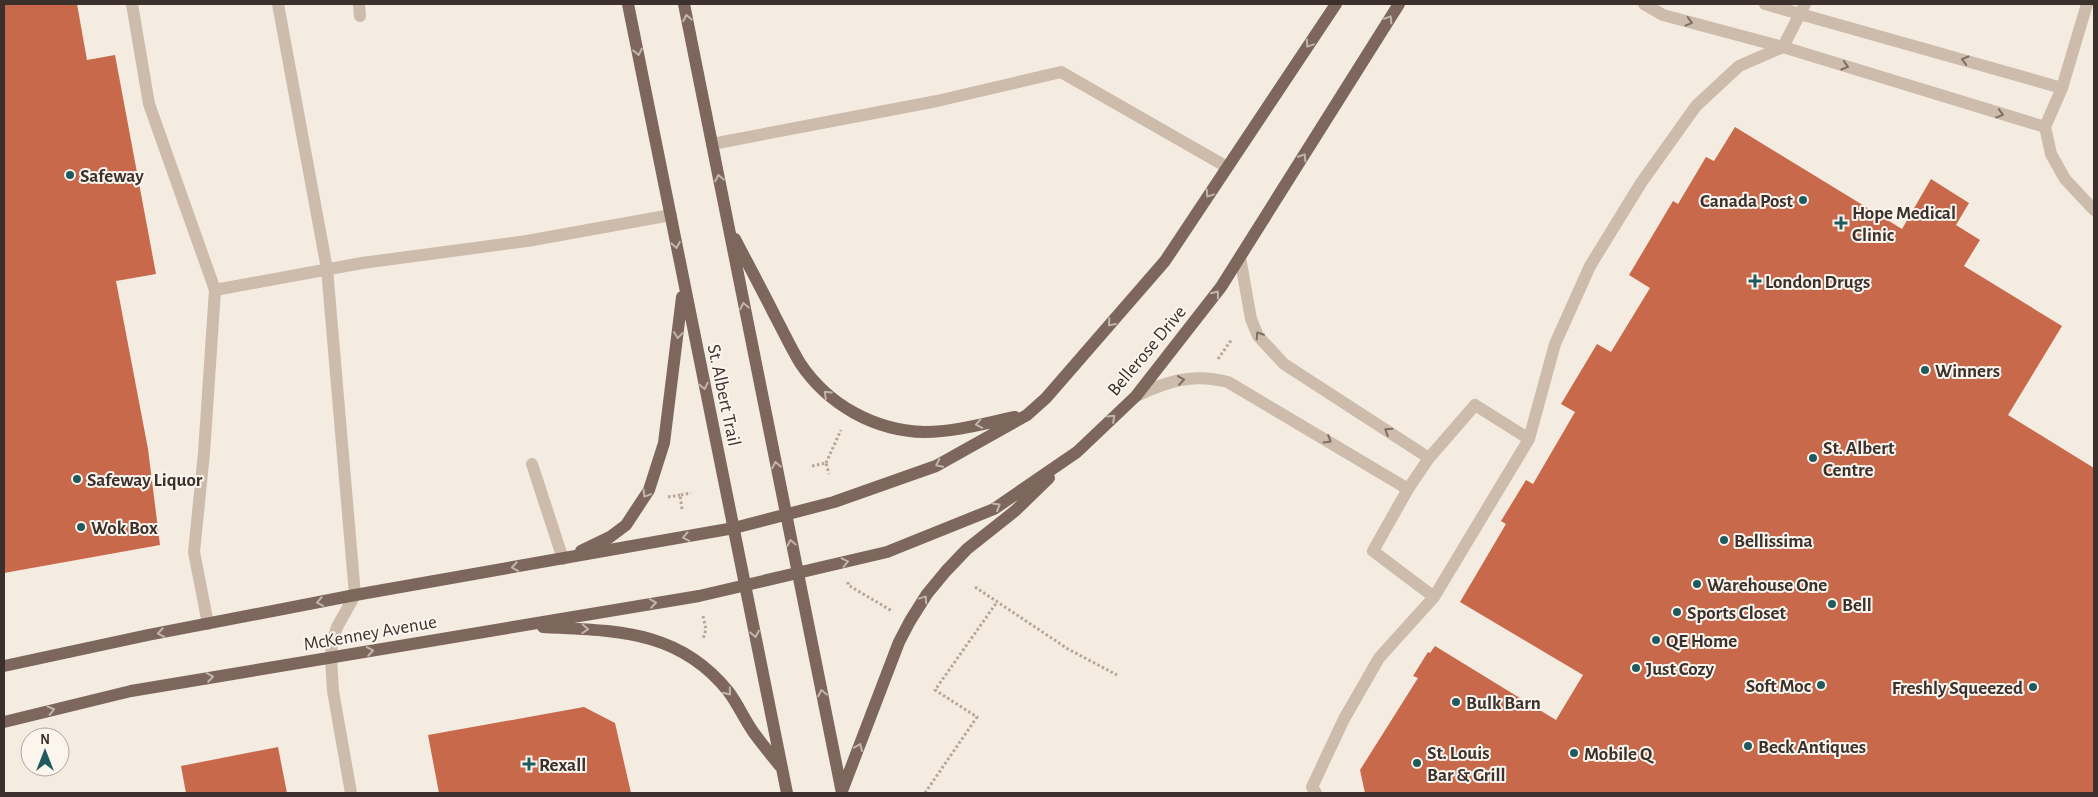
<svg xmlns="http://www.w3.org/2000/svg" width="2098" height="797" font-family="'Alegreya Sans',sans-serif">
	<style>
		.building { fill: #c8694b }
		.lines { fill: none; stroke-linecap: round; stroke-linejoin: round }
		.path { stroke: #b9a596; stroke-width: 3; stroke-dasharray: 2.5 2.5; stroke-linecap: butt }
		.minor { stroke: #cdbbac; stroke-width: 12 }
		.major { stroke: #7d675c; stroke-width: 12 }
		.oneway { stroke: #c2b5ac }
		.oneway2 { stroke: #7d6f65 }
		.poi-dot { fill: #1f5a5e; stroke: #fbf5ee; stroke-width: 2 }
		.labels { text-anchor: middle; stroke-width: 4; stroke-linejoin: round; paint-order: stroke }
		.poi-label { font-size: 19px; font-weight: bold; fill: #3b302b; stroke: #fbf5ee; text-anchor: start }
		.street-label { font-size: 19px; fill: #3b302b; stroke: #fbf5ee }
	</style>
	<rect width="100%" height="100%" fill="#f4ebe1"/>
	<path class="building" d="M 4,4 L 77,4 L 87,60 L 115,55 L 156,274 L 116,281 L 148,449 L 160,545 L 4,573 Z
		M 1735,127 L 1902,229 L 1931,179 L 1969,203 L 1956,225 L 1980,240 L 1964,266 L 2062,326 L 2008,415 L 2094,468 L 2094,793 L 1365,793 L 1360,770 L 1418,678 L 1413,676 L 1428,652 L 1430,653 L 1435,646 L 1556,720 L 1583,675 L 1460,602 L 1506,524 L 1501,521 L 1526,480 L 1533,484 L 1575,412 L 1561,404 L 1597,344 L 1611,352 L 1650,288 L 1629,275 L 1673,201 L 1678,204 L 1706,157 L 1714,161 Z
		M 584,707 L 615,723 L 631,793 L 439,793 L 428,735 Z
		M 278,747 L 287,793 L 186,793 L 181,766 Z"/>
	<g class="lines">
		<path class="path" d="M 1218,359 L 1232,339
			M 826,463 L 841,430
			M 812,466 L 826,463 L 829,474
			M 668,497 L 680,495
			M 682,509 L 680,495 L 691,493
			M 848,582 L 848,585 L 892,611
			M 975,587 L 1068,649 L 1117,675
			M 703,616 L 706,629 L 703,639
			M 925,793 L 977,717 L 935,690 L 997,602"/>
		<path class="minor" d="M 132,4 L 149,104 L 215,290 L 204,453 L 194,552 L 208,624
			M 278,4 L 327,269 L 355,595 L 337,627 L 332,643 L 331,657 L 333,691 L 351,793
			M 359,4 L 360,16
			M 1644,4 L 1663,15 L 1783,47 L 2045,127
			M 1765,4 L 2062,88
			M 2087,4 L 2062,88 L 2045,127 L 2051,154 L 2065,179 L 2094,210
			M 712,144 L 937,101 L 1061,72 L 1227,167
			M 1240,257 L 1251,319 L 1258,336 L 1284,364 L 1429,458
			M 215,290 L 362,263 L 527,241 L 671,215
			M 1136,396 C 1168,381 1192,373 1228,382 L 1408,489
			M 532,464 L 563,559
			M 1434,597 L 1373,551 L 1408,489 L 1429,458 L 1475,405 L 1529,439
			M 1316,793 L 1312,787 L 1344,719 L 1379,658 L 1434,597 L 1529,439 L 1555,344 L 1590,266 L 1641,183 L 1696,106 L 1739,66 L 1783,47 L 1805,4"/>
		<path class="major" d="M 628,4 L 787,793
			M 684,4 L 842,793
			M 735,239 C 748,264 762,290 775,316 C 783,331 791,348 800,363 C 828,405 875,431 925,432 C 955,432 986,423 1015,417
			M 581,551 L 610,537 L 626,525 L 649,490 L 664,443 L 682,297
			M 543,627 C 615,631 678,629 728,691 C 738,704 744,719 754,733 C 762,744 771,755 780,766
			M 4,666 L 148,635 L 355,595 L 734,528 L 834,502 L 936,466 L 1027,415 L 1046,398 L 1165,261 L 1336,4
			M 4,722 L 131,691 L 699,596 L 887,552 L 994,509 L 1077,452 L 1136,396 L 1221,287 L 1399,4
			M 842,791 L 899,642 L 910,621 L 927,594 L 946,571 L 967,549 L 1015,511 L 1049,478"/>
	</g>
	<defs><path id="oneway-chevron" d="M-2-3.5L2.5 0L-2 3.5" fill="none" stroke-width="1.6" stroke-linecap="round" stroke-linejoin="round" transform="scale(1.25)"/></defs>
	<g class="oneway">
		<use href="#oneway-chevron" transform="translate(687 18) rotate(-101)"/>
		<use href="#oneway-chevron" transform="translate(1389 19) rotate(-58)"/>
		<use href="#oneway-chevron" transform="translate(1309 44) rotate(124)"/>
		<use href="#oneway-chevron" transform="translate(638 52) rotate(79)"/>
		<use href="#oneway-chevron" transform="translate(1303 157) rotate(-58)"/>
		<use href="#oneway-chevron" transform="translate(719 178) rotate(-101)"/>
		<use href="#oneway-chevron" transform="translate(1209 194) rotate(124)"/>
		<use href="#oneway-chevron" transform="translate(676 245) rotate(80)"/>
		<use href="#oneway-chevron" transform="translate(1216 294) rotate(-52)"/>
		<use href="#oneway-chevron" transform="translate(744 306) rotate(-101)"/>
		<use href="#oneway-chevron" transform="translate(1111 323) rotate(131)"/>
		<use href="#oneway-chevron" transform="translate(678 335) rotate(97)"/>
		<use href="#oneway-chevron" transform="translate(704 386) rotate(78)"/>
		<use href="#oneway-chevron" transform="translate(827 394) rotate(-137)"/>
		<use href="#oneway-chevron" transform="translate(1112 418) rotate(-44)"/>
		<use href="#oneway-chevron" transform="translate(979 424) rotate(169)"/>
		<use href="#oneway-chevron" transform="translate(939 464) rotate(154)"/>
		<use href="#oneway-chevron" transform="translate(776 465) rotate(-101)"/>
		<use href="#oneway-chevron" transform="translate(646 494) rotate(121)"/>
		<use href="#oneway-chevron" transform="translate(997 506) rotate(-31)"/>
		<use href="#oneway-chevron" transform="translate(686 537) rotate(169)"/>
		<use href="#oneway-chevron" transform="translate(791 543) rotate(-101)"/>
		<use href="#oneway-chevron" transform="translate(845 562) rotate(-13)"/>
		<use href="#oneway-chevron" transform="translate(515 567) rotate(170)"/>
		<use href="#oneway-chevron" transform="translate(924 599) rotate(-56)"/>
		<use href="#oneway-chevron" transform="translate(320 602) rotate(169)"/>
		<use href="#oneway-chevron" transform="translate(653 603) rotate(-9)"/>
		<use href="#oneway-chevron" transform="translate(585 629) rotate(3)"/>
		<use href="#oneway-chevron" transform="translate(161 633) rotate(170)"/>
		<use href="#oneway-chevron" transform="translate(755 634) rotate(79)"/>
		<use href="#oneway-chevron" transform="translate(370 651) rotate(-10)"/>
		<use href="#oneway-chevron" transform="translate(210 677) rotate(-9)"/>
		<use href="#oneway-chevron" transform="translate(728 692) rotate(51)"/>
		<use href="#oneway-chevron" transform="translate(822 693) rotate(-101)"/>
		<use href="#oneway-chevron" transform="translate(51 710) rotate(-14)"/>
		<use href="#oneway-chevron" transform="translate(859 747) rotate(-68)"/>
	</g>
	<g class="oneway2">
		<use href="#oneway-chevron" transform="translate(1689 22) rotate(15)"/>
		<use href="#oneway-chevron" transform="translate(1965 60) rotate(-164)"/>
		<use href="#oneway-chevron" transform="translate(1845 66) rotate(17)"/>
		<use href="#oneway-chevron" transform="translate(2000 114) rotate(17)"/>
		<use href="#oneway-chevron" transform="translate(1259 335) rotate(-123)"/>
		<use href="#oneway-chevron" transform="translate(1181 380) rotate(-8)"/>
		<use href="#oneway-chevron" transform="translate(1388 431) rotate(-147)"/>
		<use href="#oneway-chevron" transform="translate(1328 440) rotate(31)"/>
	</g>
	<g class="poi-dot">
		<circle cx="70" cy="175" r="5"/>
		<circle cx="1803" cy="200" r="5"/>
		<path d="M1838.5 215.5h5v5h5v5h-5v5h-5v-5h-5v-5h5z"/>
		<path d="M1752.5 273.5h5v5h5v5h-5v5h-5v-5h-5v-5h5z"/>
		<circle cx="1925" cy="370" r="5"/>
		<circle cx="1813" cy="458" r="5"/>
		<circle cx="77" cy="479" r="5"/>
		<circle cx="81" cy="527" r="5"/>
		<circle cx="1724" cy="540" r="5"/>
		<circle cx="1697" cy="584" r="5"/>
		<circle cx="1832" cy="604" r="5"/>
		<circle cx="1677" cy="612" r="5"/>
		<circle cx="1656" cy="640" r="5"/>
		<circle cx="1636" cy="668" r="5"/>
		<circle cx="1821" cy="685" r="5"/>
		<circle cx="2033" cy="687" r="5"/>
		<circle cx="1456" cy="702" r="5"/>
		<circle cx="1748" cy="746" r="5"/>
		<circle cx="1574" cy="753" r="5"/>
		<circle cx="1417" cy="763" r="5"/>
		<path d="M526.5 756.5h5v5h5v5h-5v5h-5v-5h-5v-5h5z"/>
	</g>
	<g class="labels">
		<g class="poi-label">
			<text x="80" y="182">Safeway</text>
			<text x="1793" y="207" text-anchor="end">Canada Post</text>
			<text x="1852" y="219">Hope Medical<tspan x="1852" dy="22">Clinic</tspan></text>
			<text x="1765" y="288">London Drugs</text>
			<text x="1935" y="377">Winners</text>
			<text x="1823" y="454">St. Albert<tspan x="1823" dy="22">Centre</tspan></text>
			<text x="87" y="486">Safeway Liquor</text>
			<text x="91" y="534">Wok Box</text>
			<text x="1734" y="547">Bellissima</text>
			<text x="1707" y="591">Warehouse One</text>
			<text x="1842" y="611">Bell</text>
			<text x="1687" y="619">Sports Closet</text>
			<text x="1666" y="647">QE Home</text>
			<text x="1646" y="675">Just Cozy</text>
			<text x="1811" y="692" text-anchor="end">Soft Moc</text>
			<text x="2023" y="694" text-anchor="end">Freshly Squeezed</text>
			<text x="1466" y="709">Bulk Barn</text>
			<text x="1758" y="753">Beck Antiques</text>
			<text x="1427" y="759">St. Louis<tspan x="1427" dy="22">Bar &amp; Grill</tspan></text>
			<text x="1584" y="760">Mobile Q</text>
			<text x="539" y="771">Rexall</text>
		</g>
		<g class="street-label">
			<text transform="translate(1146 350) rotate(-50)" y="7">Bellerose Drive</text>
			<text transform="translate(725 395) rotate(78)" y="7">St. Albert Trail</text>
			<text transform="translate(370 632) rotate(-10)" y="7">McKenney Avenue</text>
		</g>
	</g>
	<rect width="2098" height="797" fill="none" stroke="#3b302b" stroke-width="10"/>
	<g transform="translate(45 752)"><circle r="24" fill="#fbf5ee" stroke="#aea6a0"/>
	<path d="M0-4L9 19L0 12L-9 19Z" fill="#1f5a5e"/>
	<text y="-8" font-size="14" font-weight="bold" text-anchor="middle" fill="#3b302b">N</text>
	</g>
</svg>
